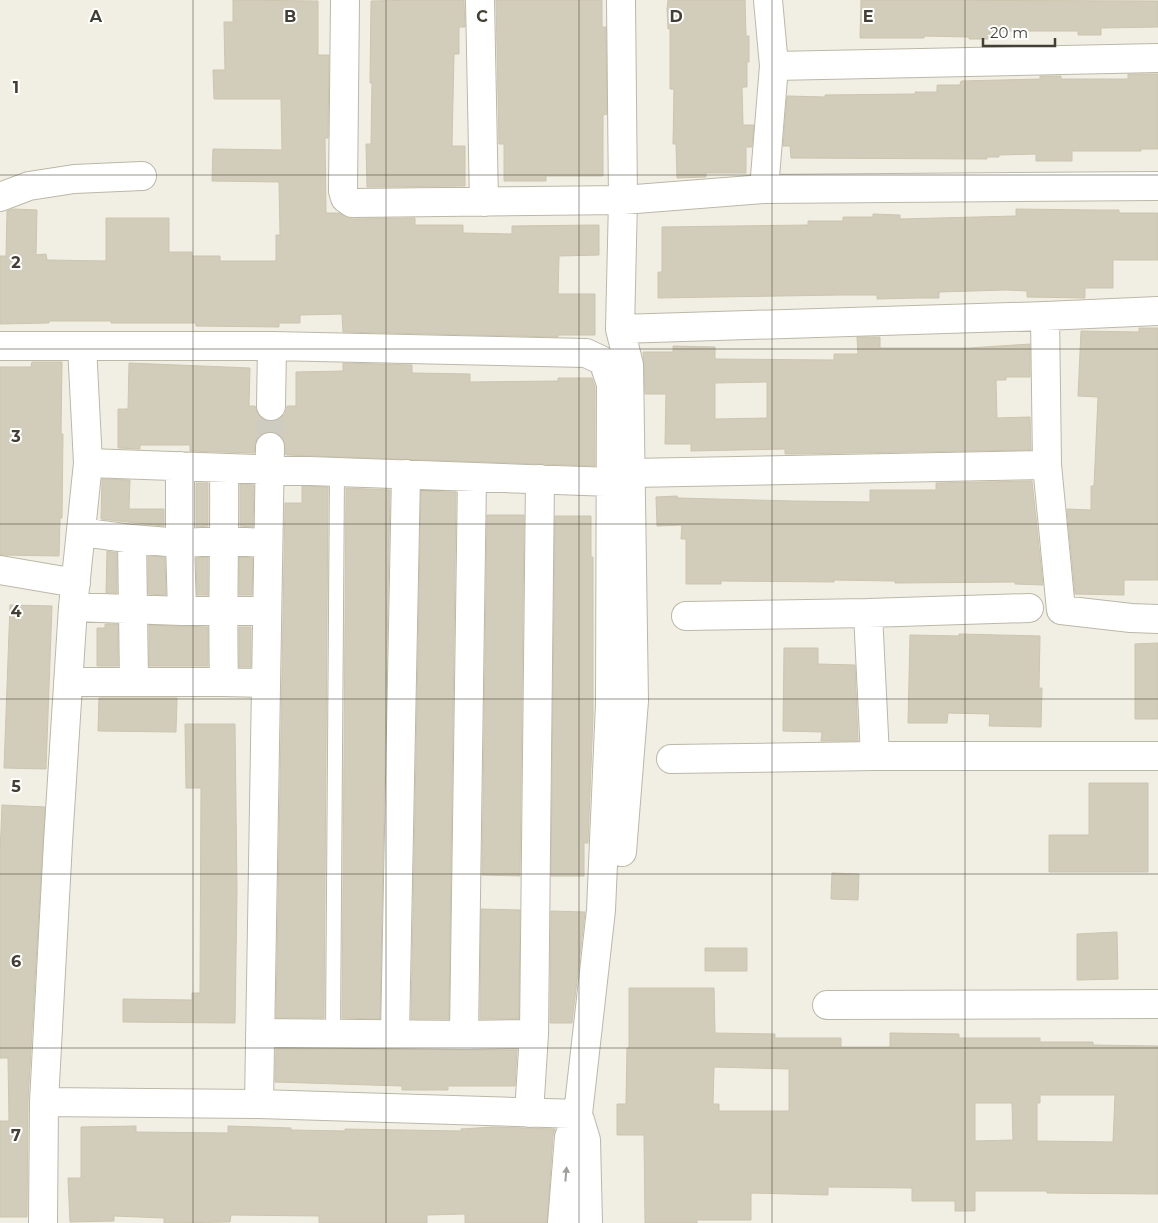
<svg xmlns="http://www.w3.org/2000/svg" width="1158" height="1223" font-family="Montserrat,sans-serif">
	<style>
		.building { fill: #d2ccba; stroke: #ccc5ae; fill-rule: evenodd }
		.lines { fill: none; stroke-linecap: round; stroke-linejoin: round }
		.street-tunnel { stroke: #ceccc1; stroke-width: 28; stroke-dasharray: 28 14; stroke-linecap: butt }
		.lane-casing { stroke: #bcb8a7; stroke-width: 16 }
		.street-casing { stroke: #bcb8a7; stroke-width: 30 }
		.lane { stroke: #fff; stroke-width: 14 }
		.street { stroke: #fff; stroke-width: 28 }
		.oneway { fill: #a09f9a }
		.grid { fill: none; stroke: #423f34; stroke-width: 1; stroke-opacity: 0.55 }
		.grid-label { font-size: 16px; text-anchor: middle; font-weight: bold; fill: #423f34; stroke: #fff; stroke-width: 4; stroke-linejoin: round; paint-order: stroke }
	</style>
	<rect width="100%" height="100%" fill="#f1efe4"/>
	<path class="building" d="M 233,0 L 318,1 L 318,55 L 329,55 L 328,138 L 325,138 L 326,213 L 340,213 L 352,219 L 415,218 L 415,225 L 463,225 L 463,233 L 512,234 L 512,226 L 599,225 L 599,255 L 559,256 L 558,294 L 595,294 L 595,335 L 558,335 L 558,337 L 343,332 L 342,314 L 300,315 L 300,323 L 279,323 L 279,327 L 196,326 L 196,323 L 111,323 L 111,321 L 49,321 L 49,323 L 0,324 L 0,256 L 6,256 L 7,211 L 13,209 L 37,210 L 36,255 L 46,254 L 47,260 L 106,261 L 106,218 L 169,218 L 169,252 L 192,252 L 192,256 L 220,256 L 220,261 L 276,261 L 276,235 L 280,235 L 279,182 L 212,181 L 213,149 L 282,150 L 281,99 L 214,99 L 213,70 L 225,70 L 224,22 L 233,22 Z
		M 416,0 L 464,0 L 465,27 L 459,27 L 459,54 L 454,54 L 452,146 L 465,146 L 465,186 L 367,187 L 366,144 L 371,144 L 372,83 L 370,83 L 371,1 Z
		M 496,0 L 602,0 L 602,27 L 606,27 L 607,114 L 603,115 L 603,176 L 546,176 L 546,181 L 504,181 L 504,144 L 499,144 Z
		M 668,0 L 745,0 L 746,36 L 749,36 L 749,62 L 747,62 L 747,87 L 742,87 L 743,125 L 754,125 L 752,147 L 746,147 L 746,173 L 706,173 L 706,177 L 677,178 L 676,144 L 673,144 L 674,89 L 670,89 L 670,29 L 668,29 L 667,9 Z
		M 861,0 L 1158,1 L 1158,27 L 1101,28 L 1101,35 L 1078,35 L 1078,31 L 1007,31 L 990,32 L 990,39 L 969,39 L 969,37 L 924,36 L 924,38 L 860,38 Z
		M 1128,74 L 1158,74 L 1158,149 L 1141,149 L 1141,151 L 1072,151 L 1072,161 L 1036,161 L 1036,154 L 999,155 L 999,157 L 987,157 L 987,159 L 791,158 L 790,146 L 783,146 L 787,96 L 825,97 L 825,95 L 915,94 L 915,92 L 937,92 L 937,85 L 960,85 L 961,81 L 1040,79 L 1040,76 L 1061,76 L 1061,79 L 1128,79 Z
		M 1016,209 L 1095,210 L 1119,210 L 1119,213 L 1158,213 L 1158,260 L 1113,260 L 1113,288 L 1085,288 L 1085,298 L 1027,297 L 1027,291 L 1006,290 L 939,292 L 939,298 L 917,298 L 877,299 L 877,295 L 841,295 L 658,298 L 658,272 L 662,272 L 662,227 L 808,225 L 808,221 L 843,221 L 843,217 L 873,217 L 873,214 L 900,215 L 900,219 L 1016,216 Z
		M 1139,328 L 1158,328 L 1158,580 L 1124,580 L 1124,595 L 1075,594 L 1067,509 L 1091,510 L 1091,486 L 1094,486 L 1098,397 L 1078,396 L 1081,331 L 1139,332 Z
		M 857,337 L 880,337 L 880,348 L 969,348 L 1030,344 L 1030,377 L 1006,377 L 1006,380 L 996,380 L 997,418 L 1030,417 L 1031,450 L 789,454 L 785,454 L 785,449 L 691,451 L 691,444 L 665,444 L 666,394 L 645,394 L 643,352 L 673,352 L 673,346 L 715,347 L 715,359 L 834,360 L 834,354 L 858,354 ZM 767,382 L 767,418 L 715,419 L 715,383 Z
		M 32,362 L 62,362 L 61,434 L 63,434 L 62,518 L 60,518 L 59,556 L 0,555 L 0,367 L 31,367 Z
		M 129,363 L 250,368 L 249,406 L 255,406 L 258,414 L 263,419 L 270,422 L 279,419 L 285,414 L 287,406 L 296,406 L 296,372 L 343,371 L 343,363 L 412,365 L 412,373 L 470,374 L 470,382 L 558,381 L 558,378 L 592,378 L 595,387 L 595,466 L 286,455 L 283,439 L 278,434 L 271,431 L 263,433 L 257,439 L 254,453 L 190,451 L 190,445 L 140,445 L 140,449 L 118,448 L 118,409 L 128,409 Z
		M 102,479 L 130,480 L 129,509 L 164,509 L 164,526 L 101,519 Z
		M 1032,481 L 1043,585 L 1015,584 L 1015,582 L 895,583 L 895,581 L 834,580 L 834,582 L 721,581 L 721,584 L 686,584 L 686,539 L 681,539 L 682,525 L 657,526 L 656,497 L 677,496 L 678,498 L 793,501 L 870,502 L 870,490 L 936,490 L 936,483 Z
		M 196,483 L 208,483 L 208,526 L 196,527 Z
		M 240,484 L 254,485 L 253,527 L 240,526 Z
		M 302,486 L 328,487 L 324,1018 L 276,1018 L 285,503 L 302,503 Z
		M 346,488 L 390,490 L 380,1019 L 342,1018 Z
		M 421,491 L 456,492 L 449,1019 L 411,1019 Z
		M 487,515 L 524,515 L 520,876 L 482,875 Z
		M 555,516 L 591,516 L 591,557 L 593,557 L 593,717 L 588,843 L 584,843 L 584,876 L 551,876 Z
		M 107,551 L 117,553 L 117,593 L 106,593 Z
		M 148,556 L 165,557 L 166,595 L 148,594 Z
		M 208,557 L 208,595 L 197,595 L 196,558 Z
		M 239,557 L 253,558 L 252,595 L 239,595 Z
		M 10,605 L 52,606 L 46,769 L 4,768 Z
		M 105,624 L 118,624 L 118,666 L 97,666 L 97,628 L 105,628 Z
		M 149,625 L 208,627 L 208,666 L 149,666 Z
		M 239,627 L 251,627 L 251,667 L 239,667 Z
		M 959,634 L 1040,636 L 1039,688 L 1042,688 L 1041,727 L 989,726 L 990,714 L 948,713 L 947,723 L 908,723 L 910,635 L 959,636 Z
		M 1158,643 L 1158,719 L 1135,719 L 1135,644 Z
		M 784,648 L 818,648 L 818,664 L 855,665 L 858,741 L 821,741 L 822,732 L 783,731 Z
		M 99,698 L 177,698 L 176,732 L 98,731 Z
		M 185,724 L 235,724 L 237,891 L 235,1023 L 123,1022 L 123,999 L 192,1000 L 192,993 L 200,993 L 201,788 L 186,788 Z
		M 1089,783 L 1148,783 L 1148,872 L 1049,872 L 1049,835 L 1089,835 Z
		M 2,805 L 45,807 L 28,1101 L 27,1217 L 0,1217 L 0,1121 L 9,1121 L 8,1058 L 0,1058 L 0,854 Z
		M 832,873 L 859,874 L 858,900 L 831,899 Z
		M 481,909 L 520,910 L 519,1019 L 480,1019 Z
		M 551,911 L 585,912 L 572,1023 L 550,1023 Z
		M 1117,932 L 1118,979 L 1077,980 L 1077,934 Z
		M 705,948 L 747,948 L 747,971 L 705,971 Z
		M 629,988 L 714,988 L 715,1033 L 775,1034 L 775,1038 L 841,1038 L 841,1047 L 890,1047 L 890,1033 L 959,1034 L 959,1038 L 1040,1038 L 1040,1042 L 1093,1042 L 1093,1045 L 1158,1046 L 1158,1194 L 1047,1193 L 1047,1191 L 975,1191 L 975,1211 L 955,1211 L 955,1201 L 912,1201 L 912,1188 L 828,1187 L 828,1195 L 751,1193 L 751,1220 L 697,1220 L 697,1223 L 645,1223 L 644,1135 L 617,1135 L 617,1104 L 626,1104 L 627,1048 L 629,1048 ZM 714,1067 L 789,1069 L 789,1111 L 719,1111 L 719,1104 L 713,1104 ZM 1040,1095 L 1115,1095 L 1113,1142 L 1037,1141 L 1037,1103 L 1040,1103 ZM 975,1103 L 1012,1103 L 1013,1140 L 975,1141 Z
		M 276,1049 L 517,1050 L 515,1086 L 448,1086 L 448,1090 L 402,1090 L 402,1086 L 275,1082 Z
		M 136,1126 L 136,1132 L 228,1133 L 228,1126 L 291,1128 L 291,1130 L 345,1131 L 345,1129 L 461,1131 L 461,1129 L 493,1127 L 555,1129 L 553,1136 L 547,1223 L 465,1223 L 465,1214 L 427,1215 L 427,1223 L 319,1223 L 319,1216 L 231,1215 L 230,1222 L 164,1223 L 164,1218 L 114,1216 L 114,1221 L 70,1222 L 68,1178 L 81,1178 L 81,1127 Z"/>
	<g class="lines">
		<path class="street-tunnel" d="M 270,447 L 271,406"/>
		<defs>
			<path id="lane" d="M 333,1033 L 337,472"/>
			<path id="street" d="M 345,0 L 343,191 L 345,198 L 352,203 L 623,200 L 764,189 L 1158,186
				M 480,0 L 484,202
				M 621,0 L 623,200 L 620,329 L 629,365 L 634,701 L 622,852
				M 774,66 L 1158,58
				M 764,189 L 774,66 L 768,0
				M 0,197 L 29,186 L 74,179 L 142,176
				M 1045,316 L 1047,465 L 1061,610 L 1131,618 L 1158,619
				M 620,329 L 1045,316 L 1158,311
				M 0,346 L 272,346 L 586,353 L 603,361 L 611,384 L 610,704 L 601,910 L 578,1114 L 569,1137 L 562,1223
				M 271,406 L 272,346
				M 88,463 L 611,482
				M 180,466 L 180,543 L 182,611
				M 224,468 C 225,539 222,610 224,682
				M 631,473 L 1047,465
				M 82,532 L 132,539 L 180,543 L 225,541 L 268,543
				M 132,539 L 134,682
				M 0,570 L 76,583
				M 73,607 L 182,611 L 267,611
				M 868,613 L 875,756
				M 686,616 L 868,613 L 1029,608
				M 68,682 L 224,682 L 266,683
				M 671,759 L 875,756 L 1158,756
				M 827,1005 L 1158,1004
				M 260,1033 L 464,1035 L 534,1034
				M 395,1034 L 406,474
				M 464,1035 L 472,477
				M 44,1102 L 259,1104 L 578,1114
				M 259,1104 L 270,447
				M 529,1113 L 534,1034 L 540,479
				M 580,1120 L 586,1140 L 588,1223
				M 43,1223 L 44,1102 L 58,842 L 73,607 L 88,463 L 82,346"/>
		</defs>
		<use href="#lane" class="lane-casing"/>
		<use href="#street" class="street-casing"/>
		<use href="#lane" class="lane"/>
		<use href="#street" class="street"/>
	</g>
	<defs><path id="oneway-solid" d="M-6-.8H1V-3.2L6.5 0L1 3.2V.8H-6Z" transform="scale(1.25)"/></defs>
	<use class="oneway" href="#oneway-solid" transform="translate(566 1174) rotate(-85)"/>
	<path class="grid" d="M 193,0 L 193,1223M 386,0 L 386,1223M 579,0 L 579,1223M 772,0 L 772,1223M 965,0 L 965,1223M 0,175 L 1158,175M 0,349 L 1158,349M 0,524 L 1158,524M 0,699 L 1158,699M 0,874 L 1158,874M 0,1048 L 1158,1048"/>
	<g class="grid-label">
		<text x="96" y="22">A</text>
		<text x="290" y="22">B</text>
		<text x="482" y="22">C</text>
		<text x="676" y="22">D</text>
		<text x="868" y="22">E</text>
		<text x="16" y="93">1</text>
		<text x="16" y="268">2</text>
		<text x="16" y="442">3</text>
		<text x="16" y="617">4</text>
		<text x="16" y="792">5</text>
		<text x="16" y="967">6</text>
		<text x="16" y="1141">7</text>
	</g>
	<path d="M983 38v8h72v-8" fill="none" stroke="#423f34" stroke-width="2.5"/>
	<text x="990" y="38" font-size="15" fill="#423f34" stroke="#ffffff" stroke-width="4" paint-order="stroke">20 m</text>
</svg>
